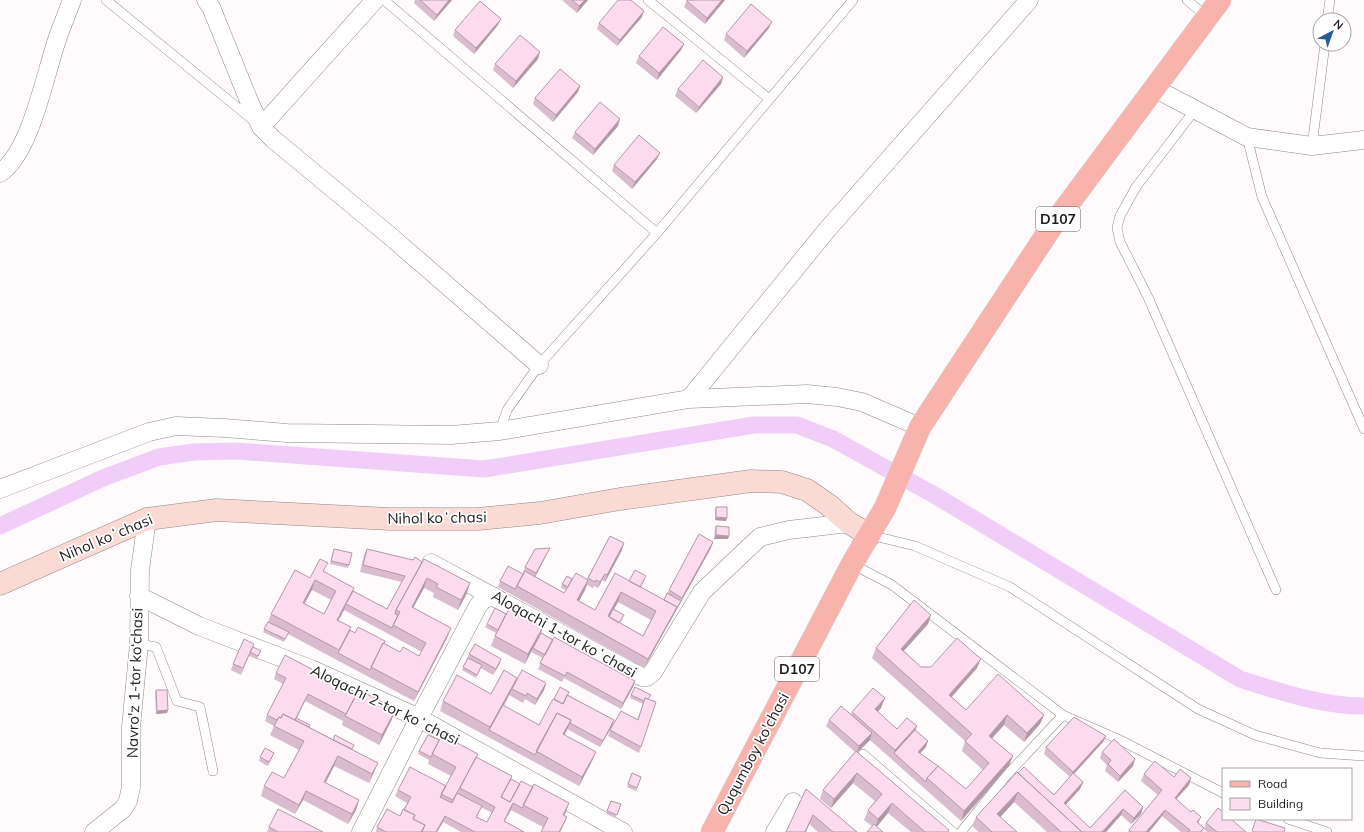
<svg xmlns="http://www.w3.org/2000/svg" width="1364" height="832" font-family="Mulish,sans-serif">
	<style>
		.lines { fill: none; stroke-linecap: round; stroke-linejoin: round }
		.canal { stroke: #f1cef8; stroke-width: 17 }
		.lane-casing { stroke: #908a8b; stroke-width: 10 }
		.street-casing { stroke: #908a8b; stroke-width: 19 }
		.secondary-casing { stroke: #908a8b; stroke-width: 23 }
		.primary-casing { stroke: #d7d6d6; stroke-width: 23 }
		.lane { stroke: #fff; stroke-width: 9 }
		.street { stroke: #fff; stroke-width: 18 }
		.secondary { stroke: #fbd9d5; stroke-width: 22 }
		.primary { stroke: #f7b3ac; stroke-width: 22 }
		.wall { fill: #dabcce; fill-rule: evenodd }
		.shaded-wall { fill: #b199a7 }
		.building { fill: #fddbef; stroke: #b199a7; fill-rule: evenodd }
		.labels { text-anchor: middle; stroke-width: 3.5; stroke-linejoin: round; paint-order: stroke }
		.shield { fill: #fff; stroke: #626161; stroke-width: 1 }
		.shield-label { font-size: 14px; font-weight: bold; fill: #1f1d1d }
		.street-label { font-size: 15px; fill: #1f1d1d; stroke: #fff }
	</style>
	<rect width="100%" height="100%" fill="#fffafb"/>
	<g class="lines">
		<path class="canal" d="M 0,526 L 103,478 L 159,457 L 194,452 L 236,451 L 484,469 L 754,425 L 797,425 L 833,439 L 936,496 L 1240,679 C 1281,692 1322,706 1364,706"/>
		<defs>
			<path id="lane" d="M 106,0 L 254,121
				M 384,0 L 657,233
				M 648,0 L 769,99
				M 1187,0 L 1207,17
				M 1327,20 L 1330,0
				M 1194,111 L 1136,187 L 1120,216 L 1117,228 L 1120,242 L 1147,295 L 1276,590
				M 1247,137 L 1262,197 L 1364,429
				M 1312,146 L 1325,44
				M 500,431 L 507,410 L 539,365 L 657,233 L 853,0
				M 870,535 L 915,546 L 1010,587 L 1198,709 L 1255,735 L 1320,753 L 1364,756
				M 852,564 L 892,585 L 1063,715 L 1118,739 L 1223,793
				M 139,644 L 156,647 L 177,701 L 200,707 L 213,771
				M 863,754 L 953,832
				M 1288,819 L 1327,832
				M 961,832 L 1006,776 L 1063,715"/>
			<path id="street" d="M 206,0 L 211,7 L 249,101 L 261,127 L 273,139 L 390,236 L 539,365
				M 1154,88 L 1247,137 L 1312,146 L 1364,140
				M 261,127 L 375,0
				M 0,173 C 32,151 45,72 59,34 C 63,23 68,11 72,0
				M 689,399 L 826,231 L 1029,0
				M 0,489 L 149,432 L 176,426 L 224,428 L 287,433 L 451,435 L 500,431 L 689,399 L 807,394 L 837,397 L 862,402 L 920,427
				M 431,563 L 630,671 L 642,677 L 647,677 L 653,672 L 702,592 L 760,537 L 789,530 L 849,523
				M 139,596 L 199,626 L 311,669 L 419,718 L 623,832
				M 94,832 L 123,809 L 128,801 L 131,787 L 131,727 L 139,644 L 140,570 L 147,519
				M 361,832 L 419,718 L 478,606 L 483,600 L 493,596
				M 775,832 L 793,802"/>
			<path id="secondary" d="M 0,584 L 147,519 L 217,510 L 390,519 L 478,519 L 540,513 L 620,499 L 751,481 L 782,482 L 807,490 L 830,506 L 849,523 L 870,535"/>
			<path id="primary" d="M 712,832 L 852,564 L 885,508 L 920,427 L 1052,226 L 1220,0"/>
		</defs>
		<use href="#lane" class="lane-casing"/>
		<use href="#street" class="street-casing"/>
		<use href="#secondary" class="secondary-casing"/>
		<use href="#primary" class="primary-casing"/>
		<use href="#lane" class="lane"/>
		<use href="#street" class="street"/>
		<use href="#secondary" class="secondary"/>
		<use href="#primary" class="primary"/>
	</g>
	<path class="wall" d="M 415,0 L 452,0 L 434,21 L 414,3 Z
		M 562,0 L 588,0 L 577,13 Z
		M 687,0 L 725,0 L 705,24 L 684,7 Z
		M 642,17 L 617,46 L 597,29 L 599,23 Z
		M 498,25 L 474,54 L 453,36 L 455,30 Z
		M 769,28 L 744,58 L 724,40 L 726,34 Z
		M 684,44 L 681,50 L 657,80 L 636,63 L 639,56 Z
		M 538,59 L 513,88 L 493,70 L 495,64 Z
		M 723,77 L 721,84 L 696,113 L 675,96 L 678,89 Z
		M 580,86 L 578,92 L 553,122 L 533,104 L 535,98 Z
		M 618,126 L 593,155 L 572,138 L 575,132 Z
		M 657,159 L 632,189 L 612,171 L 614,165 Z
		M 716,507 L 726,521 L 715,520 L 715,510 Z
		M 716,526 L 728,539 L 714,539 L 715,529 Z
		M 610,536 L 622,550 L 605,582 L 602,580 L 598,588 L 594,586 L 593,588 L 587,585 L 585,590 L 579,601 L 595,610 L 629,581 L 645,579 L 641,587 L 664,600 L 669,590 L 711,548 L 644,668 L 498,587 L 500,581 L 523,574 L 523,573 L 525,567 L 547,554 L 535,577 L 564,593 L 566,590 L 561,588 L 562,584 L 572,579 L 587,579 ZM 618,602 L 651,620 L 643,636 L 620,623 L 623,618 L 614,609 Z
		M 334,549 L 349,565 L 348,568 L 330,564 Z
		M 367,549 L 467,593 L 458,610 L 433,597 L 434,593 L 424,588 L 413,608 L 447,638 L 414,701 L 288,634 L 284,642 L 263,632 L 268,622 L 271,614 L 310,578 L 324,572 L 353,591 L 387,609 L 402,582 L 360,572 L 364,555 ZM 312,590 L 331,600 L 324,614 L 304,603 ZM 344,610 L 422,652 L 419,656 L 400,652 L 384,644 L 385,641 L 355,633 L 350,630 L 338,620 Z
		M 506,614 L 543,627 L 541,633 L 635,681 L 633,687 L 621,709 L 564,678 L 562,682 L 538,669 L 543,658 L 531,652 L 525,664 L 491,646 L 496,633 L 485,627 L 487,624 Z
		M 928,624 L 904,651 L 921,667 L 977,668 L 952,697 L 966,710 L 1044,715 L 1040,724 L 1024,742 L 1004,725 L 992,738 L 1009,766 L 961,821 L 870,740 L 857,752 L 949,832 L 911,832 L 888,813 L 877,826 L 872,826 L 864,820 L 868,810 L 875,801 L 853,783 L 831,808 L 820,799 L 823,790 L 855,752 L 826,726 L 829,720 L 851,715 L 852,712 L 881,708 L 877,712 L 897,729 L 915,730 L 926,747 L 920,753 L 966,789 L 983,770 L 962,751 L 965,741 L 872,658 L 876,648 Z
		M 253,647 L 261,651 L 257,659 L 249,656 L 241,675 L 231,670 L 233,664 Z
		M 469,654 L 501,659 L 499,665 L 493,675 L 481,668 L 476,678 L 462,670 Z
		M 276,673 L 392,719 L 379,745 L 342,725 L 343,721 L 305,701 L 297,718 L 309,727 L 352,749 L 374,772 L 369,783 L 334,766 L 325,783 L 359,800 L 356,810 L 348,824 L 303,800 L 295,814 L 261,796 L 264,786 L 284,778 L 299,750 L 270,735 L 274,726 L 265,721 L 267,715 L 283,684 L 274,679 Z
		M 517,678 L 546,683 L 544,690 L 535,705 L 525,699 L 523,703 L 509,695 L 504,706 L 539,725 L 568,695 L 614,720 L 612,726 L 600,747 L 567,729 L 564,735 L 596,752 L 592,761 L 579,786 L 440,711 L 443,701 L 491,694 Z
		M 156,690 L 168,710 L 167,713 L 156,714 L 155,694 Z
		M 631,695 L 656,702 L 639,753 L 608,736 L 610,730 L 637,720 L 643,704 L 630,698 Z
		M 1106,736 L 1103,742 L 1074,774 L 1083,782 L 1080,789 L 1065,805 L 1090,828 L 1125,790 L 1143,807 L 1141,814 L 1131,824 L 1121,815 L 1106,832 L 1047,832 L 1014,802 L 1000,817 L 1017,832 L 979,832 L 972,826 L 976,817 L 1017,772 L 1054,795 L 1070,777 L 1044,754 L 1046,747 Z
		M 439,740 L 476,757 L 512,776 L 511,779 L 520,784 L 533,787 L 569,803 L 564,815 L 567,817 L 563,826 L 560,832 L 541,832 L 543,827 L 511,810 L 504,821 L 524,832 L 461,832 L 443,822 L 437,832 L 376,832 L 377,827 L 400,816 L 407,803 L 395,796 L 398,790 L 446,786 L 451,776 L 428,764 L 429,760 L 418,754 L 419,751 ZM 481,807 L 492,813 L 487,822 L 477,817 Z
		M 1102,752 L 1133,766 L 1118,782 L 1105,771 L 1107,765 L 1100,758 Z
		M 273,756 L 268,766 L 259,761 L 260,757 Z
		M 632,773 L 641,777 L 636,791 L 627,787 Z
		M 1144,774 L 1191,778 L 1189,785 L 1176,799 L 1198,824 L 1204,828 L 1202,832 L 1181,832 L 1162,816 L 1149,832 L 1128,832 L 1129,830 L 1158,795 L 1141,781 Z
		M 806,789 L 857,832 L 818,832 L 809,824 L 806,832 L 786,832 Z
		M 611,801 L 621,804 L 615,818 L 606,814 Z
		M 1206,823 L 1246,832 L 1207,832 L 1204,829 Z
		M 269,827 L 323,832 L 267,832 Z"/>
	<path class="shaded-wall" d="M 449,0 L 452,0 L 434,21 L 437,15 Z
		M 585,0 L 588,0 L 577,13 L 579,6 Z
		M 722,0 L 725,0 L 705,24 L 707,18 Z
		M 644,11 L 642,17 L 617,46 L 620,40 Z
		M 501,19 L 498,25 L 474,54 L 476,48 Z
		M 772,22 L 769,28 L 744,58 L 747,51 Z
		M 684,44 L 681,50 L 657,80 L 659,73 Z
		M 540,52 L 538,59 L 513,88 L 516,81 Z
		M 723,77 L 721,84 L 696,113 L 699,107 Z
		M 580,86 L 578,92 L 553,122 L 556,115 Z
		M 620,119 L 618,126 L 593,155 L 595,149 Z
		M 660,153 L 657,159 L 632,189 L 635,182 Z
		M 716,517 L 727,518 L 726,521 L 715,520 Z
		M 716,535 L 729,536 L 728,539 L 714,539 Z
		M 713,542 L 711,548 L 644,668 L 648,659 L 677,607 L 681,601 L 682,598 Z
		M 624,543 L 622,550 L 605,582 L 607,575 Z
		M 550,548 L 547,554 L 534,579 L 536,573 Z
		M 605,574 L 598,588 L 600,582 Z
		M 427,578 L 424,588 L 408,617 L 412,607 Z
		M 315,580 L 312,590 L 300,612 L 303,603 Z
		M 588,580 L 585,590 L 574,610 L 577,600 Z
		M 470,583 L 467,593 L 458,610 L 461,600 Z
		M 354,588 L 350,598 L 346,604 L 344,610 L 334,629 L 337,620 Z
		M 621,592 L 618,602 L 606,623 L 608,616 Z
		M 931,615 L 928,624 L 897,658 L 901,649 Z
		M 543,627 L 540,636 L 533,648 L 525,664 L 528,654 Z
		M 451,628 L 447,638 L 414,701 L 418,692 Z
		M 501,659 L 499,665 L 493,675 Z
		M 981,659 L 977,668 L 945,704 L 949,695 Z
		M 517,678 L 512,689 L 509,695 L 490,730 L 489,730 L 490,727 Z
		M 635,681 L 633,687 L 621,709 L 623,703 Z
		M 546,683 L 544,690 L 535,705 L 537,699 Z
		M 308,694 L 305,701 L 292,726 L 293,722 Z
		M 885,698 L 881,708 L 871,719 L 875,709 Z
		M 396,709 L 392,719 L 379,745 L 382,735 Z
		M 168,710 L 167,713 L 156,714 L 157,711 Z
		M 1007,715 L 1004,725 L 986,745 L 989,736 Z
		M 1044,715 L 1040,724 L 1024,742 L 1027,733 Z
		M 571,720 L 567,730 L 560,743 L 563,734 Z
		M 614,720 L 612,726 L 600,747 L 603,741 Z
		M 917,726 L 913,736 L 894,753 L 895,750 Z
		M 872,733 L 870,740 L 857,753 L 859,746 Z
		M 1106,736 L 1103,742 L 1070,778 L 1073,772 Z
		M 928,741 L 926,747 L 916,758 L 918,752 Z
		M 596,752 L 592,761 L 579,786 L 582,777 Z
		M 338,756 L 334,766 L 321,792 L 324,782 Z
		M 1013,756 L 1009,766 L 961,821 L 964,811 Z
		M 1135,759 L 1133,766 L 1118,782 L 1120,776 Z
		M 378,763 L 374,772 L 369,783 L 372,774 Z
		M 857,773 L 853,783 L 831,808 L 834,799 Z
		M 1191,778 L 1189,785 L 1172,804 L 1175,798 Z
		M 1083,782 L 1080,789 L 1061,810 L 1064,803 Z
		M 306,791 L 303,800 L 295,814 L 299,805 Z
		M 1018,792 L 1014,802 L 994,824 L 997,814 Z
		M 359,800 L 356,810 L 348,824 L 352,814 Z
		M 513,803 L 511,810 L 501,827 Z
		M 569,803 L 566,812 L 559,824 L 563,815 Z
		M 892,803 L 888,813 L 875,829 L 878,819 Z
		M 1143,807 L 1141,814 L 1131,824 L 1134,818 Z
		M 1123,809 L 1121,815 L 1106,832 L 1102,832 Z
		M 1165,810 L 1162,816 L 1149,832 L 1146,832 Z
		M 813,815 L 806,832 L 805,832 Z
		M 445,816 L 443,822 L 437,832 L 436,832 Z
		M 567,817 L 563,826 L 560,832 L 559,832 Z
		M 1201,817 L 1198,823 L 1197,822 Z"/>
	<path class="building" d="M 420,0 L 449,0 L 437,15 Z
		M 572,0 L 585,0 L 579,6 Z
		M 618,0 L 631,0 L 644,11 L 620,40 L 599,23 Z
		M 687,0 L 722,0 L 707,18 L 687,1 Z
		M 480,1 L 501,19 L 476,48 L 455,30 Z
		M 751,4 L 772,22 L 747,51 L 726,34 Z
		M 663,27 L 684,44 L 659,73 L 639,56 Z
		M 520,35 L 540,52 L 516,81 L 495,64 Z
		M 703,60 L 723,77 L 699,107 L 678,89 Z
		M 560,69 L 580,86 L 556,115 L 535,98 Z
		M 600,102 L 620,119 L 595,149 L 575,132 Z
		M 639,135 L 660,153 L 635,182 L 614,165 Z
		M 716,507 L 727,507 L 727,518 L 716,517 Z
		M 716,526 L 729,527 L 729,536 L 716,535 Z
		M 699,534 L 713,542 L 682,598 L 669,590 Z
		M 610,536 L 624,543 L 607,575 L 605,574 L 600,582 L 596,580 L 595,582 L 588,578 Z
		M 550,548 L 536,573 L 525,567 L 535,549 Z
		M 334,549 L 352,553 L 349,565 L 331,561 Z
		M 367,549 L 413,560 L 415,557 L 422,562 L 396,610 L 395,614 L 398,615 L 392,628 L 346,604 L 353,591 L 387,609 L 405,576 L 363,565 Z
		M 320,559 L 328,563 L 323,571 L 354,588 L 337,620 L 351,627 L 339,650 L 271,614 L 295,570 L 310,578 ZM 315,580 L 336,591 L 324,614 L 303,603 Z
		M 424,559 L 470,583 L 461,600 L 436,587 L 438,584 L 427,578 L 412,607 L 451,628 L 418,692 L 371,667 L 383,643 L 400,652 L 403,647 L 419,656 L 426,643 L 393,625 L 400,612 L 396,610 Z
		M 508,566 L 523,574 L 515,589 L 500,581 Z
		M 635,570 L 646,576 L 640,587 L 629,581 Z
		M 525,571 L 564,593 L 576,573 L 588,580 L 577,600 L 595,610 L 615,573 L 677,607 L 648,659 L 517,586 ZM 621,592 L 656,611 L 643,636 L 608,616 Z
		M 567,576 L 572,579 L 568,587 L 562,584 Z
		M 667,593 L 681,601 L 674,613 L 677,607 L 664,600 Z
		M 914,600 L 931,615 L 901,649 L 921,667 L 931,667 L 957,638 L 981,659 L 949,695 L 966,710 L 998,674 L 1044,715 L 1027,733 L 1007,715 L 989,736 L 1013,756 L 964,811 L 927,778 L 938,766 L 966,789 L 989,763 L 965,741 L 972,734 L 876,648 Z
		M 495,608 L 506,614 L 498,630 L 487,624 Z
		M 509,609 L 543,627 L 528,654 L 495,636 Z
		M 613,609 L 624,615 L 619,623 L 609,617 Z
		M 268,622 L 289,632 L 285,639 L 264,629 Z
		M 358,627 L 385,641 L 384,644 L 383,643 L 370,670 L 338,653 L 350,630 L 355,633 Z
		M 541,633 L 553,640 L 545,655 L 533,648 Z
		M 554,637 L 635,681 L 623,703 L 567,672 L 565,676 L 540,663 Z
		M 244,639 L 254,644 L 243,668 L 233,664 Z
		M 475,644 L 501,659 L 496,669 L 469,654 Z
		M 253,647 L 261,651 L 258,656 L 250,652 Z
		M 285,655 L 357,693 L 346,714 L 308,694 L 295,720 L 283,714 L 281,718 L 279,717 L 277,720 L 267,715 L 286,678 L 276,673 Z
		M 468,658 L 482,665 L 477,675 L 463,667 Z
		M 504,670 L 517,678 L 490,727 L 443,701 L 457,675 L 491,694 Z
		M 522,670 L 546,683 L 537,699 L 527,693 L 526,696 L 512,689 Z
		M 560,687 L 569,692 L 563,704 L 554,699 Z
		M 635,687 L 651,695 L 648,699 L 645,698 L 644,701 L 631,695 Z
		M 873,688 L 885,698 L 875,709 L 897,729 L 907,718 L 917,726 L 895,750 L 852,712 Z
		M 156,690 L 167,690 L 168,710 L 157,711 Z
		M 359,690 L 396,709 L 382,735 L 345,716 Z
		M 567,695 L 614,720 L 603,741 L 570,723 L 571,720 L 557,713 L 535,755 L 489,730 L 503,705 L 539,725 L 553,699 L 563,704 Z
		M 645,698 L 656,702 L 641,747 L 610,730 L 621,711 L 638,720 Z
		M 841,706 L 872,733 L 859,746 L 829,720 Z
		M 557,713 L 571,720 L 563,734 L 596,752 L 582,777 L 536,751 Z
		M 283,714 L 378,763 L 372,774 L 338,756 L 324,782 L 359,800 L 352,814 L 306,791 L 299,805 L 264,786 L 272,772 L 284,778 L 304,741 L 274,726 L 279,717 L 281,718 Z
		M 1074,717 L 1106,736 L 1073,772 L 1046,747 Z
		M 296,718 L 310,725 L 309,727 L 295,720 Z
		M 915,730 L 928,741 L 918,752 L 938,766 L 927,778 L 926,782 L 894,753 Z
		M 335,735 L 354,745 L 352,749 L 333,740 Z
		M 428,735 L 439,740 L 431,757 L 419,751 Z
		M 442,735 L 478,754 L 453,800 L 441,794 L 456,767 L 432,754 Z
		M 1114,739 L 1135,759 L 1120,776 L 1108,764 L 1111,760 L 1102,752 Z
		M 265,748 L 274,753 L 269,762 L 260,757 Z
		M 856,751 L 949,830 L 948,832 L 925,832 L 892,803 L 878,819 L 868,810 L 882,794 L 857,773 L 834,799 L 823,790 Z
		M 476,757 L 512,776 L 501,797 L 510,802 L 521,781 L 533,787 L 522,808 L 513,803 L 504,821 L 524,832 L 475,832 L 445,816 L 436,832 L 422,832 L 425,825 L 413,819 L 415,815 L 404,810 L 411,797 L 398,790 L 410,767 L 446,786 L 440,797 L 452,803 L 457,793 L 482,806 L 476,817 L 487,822 L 495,807 L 460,788 Z
		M 1155,761 L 1174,777 L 1180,769 L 1191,778 L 1175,798 L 1191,812 L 1193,810 L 1201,817 L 1197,822 L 1204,828 L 1200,832 L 1188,832 L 1190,830 L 1165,810 L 1146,832 L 1131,832 L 1129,830 L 1162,790 L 1144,774 Z
		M 1024,767 L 1054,795 L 1073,773 L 1083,782 L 1064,803 L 1090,828 L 1125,790 L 1143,807 L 1134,818 L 1123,809 L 1102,832 L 1082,832 L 1018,773 Z
		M 1017,772 L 1082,832 L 1060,832 L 1060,831 L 1018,792 L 997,814 L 1017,832 L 992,832 L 976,817 Z
		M 632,773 L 641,777 L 637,788 L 628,784 Z
		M 511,779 L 520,784 L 510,802 L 501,797 Z
		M 534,784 L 569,803 L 563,815 L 567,817 L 559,832 L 541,832 L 548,818 L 523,805 Z
		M 806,789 L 857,832 L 833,832 L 813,815 L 805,832 L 786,832 Z
		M 611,801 L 621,804 L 617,815 L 607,811 Z
		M 1218,808 L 1223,812 L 1223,819 L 1231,819 L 1246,832 L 1217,832 L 1206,823 Z
		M 278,809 L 323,832 L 278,832 L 269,827 Z
		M 387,809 L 400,816 L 403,809 L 415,815 L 413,819 L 425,825 L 421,832 L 386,832 L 377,827 Z
		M 1256,819 L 1285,828 L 1284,832 L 1254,832 L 1252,831 Z
		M 874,824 L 883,832 L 867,832 Z"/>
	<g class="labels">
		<g class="shield">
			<rect x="1036" y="207" width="44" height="24" rx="3"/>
			<rect x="775" y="657" width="44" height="24" rx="3"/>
		</g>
		<g class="shield-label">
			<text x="1058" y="224">D107</text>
			<text x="797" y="674">D107</text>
		</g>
		<g class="street-label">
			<text transform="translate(437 518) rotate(-1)" y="5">Nihol koʻchasi</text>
			<text transform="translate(106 538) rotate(-23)" y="5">Nihol koʻchasi</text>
			<text transform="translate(564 634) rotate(29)" y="5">Aloqachi 1-tor koʻchasi</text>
			<text transform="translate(135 683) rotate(-88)" y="5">Navro'z 1-tor ko‘chasi</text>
			<text transform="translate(385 705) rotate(26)" y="5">Aloqachi 2-tor koʻchasi</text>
			<text transform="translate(753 754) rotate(-62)" y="5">Ququmboy ko'chasi</text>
		</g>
	</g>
	<rect x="1222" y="768" width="130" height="52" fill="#ffffff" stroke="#a5a5a5"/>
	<rect x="1230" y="781" width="20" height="6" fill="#f7b3ac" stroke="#a5a5a5"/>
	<text x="1258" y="788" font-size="12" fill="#1f1d1d">Road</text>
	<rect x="1230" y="798" width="20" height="12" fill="#fddbef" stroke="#a5a5a5"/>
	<text x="1258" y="808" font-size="12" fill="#1f1d1d">Building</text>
	<g transform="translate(1332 32) rotate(41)"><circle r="19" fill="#ffffff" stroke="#a5a5a5"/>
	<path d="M0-3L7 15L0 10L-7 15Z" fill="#265b93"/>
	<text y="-6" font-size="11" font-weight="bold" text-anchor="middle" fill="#1f1d1d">N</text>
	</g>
</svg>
